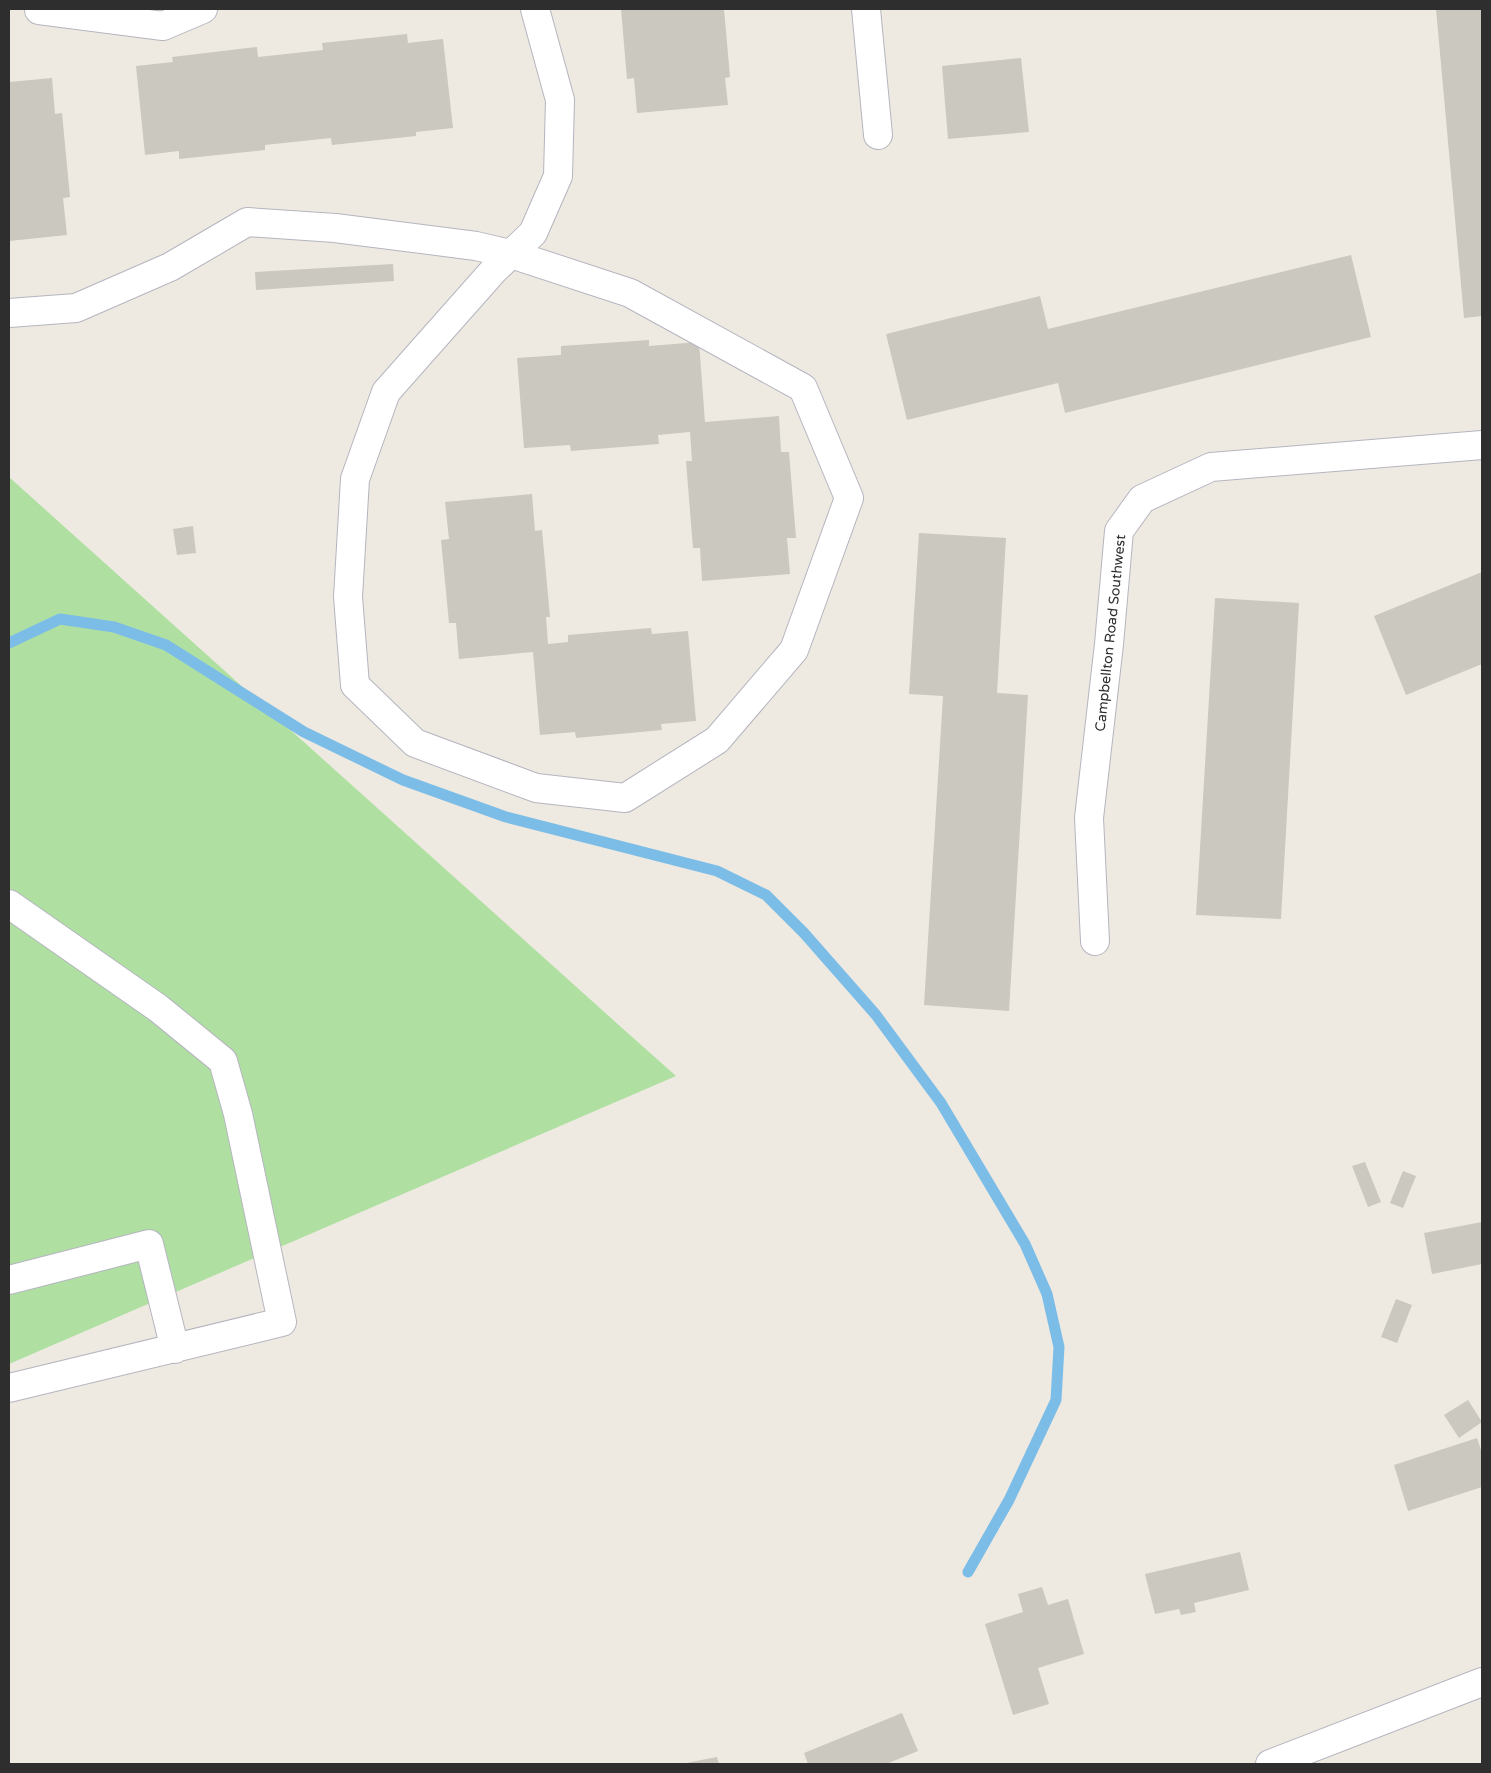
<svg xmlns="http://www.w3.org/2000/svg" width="1491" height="1773" font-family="'Varela Round',sans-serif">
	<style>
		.green { fill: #afe0a2 }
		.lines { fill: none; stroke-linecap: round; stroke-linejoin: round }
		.stream { stroke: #7cbde8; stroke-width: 11 }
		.building { fill: #cac8bf }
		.minor-casing { stroke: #b5b5c0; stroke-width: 30 }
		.minor { stroke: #fff; stroke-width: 28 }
		.labels { text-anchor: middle; stroke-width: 4; stroke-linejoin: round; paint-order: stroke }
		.street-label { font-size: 14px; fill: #2e2e2e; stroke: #fff }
	</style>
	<rect width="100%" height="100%" fill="#eeeae1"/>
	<path class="green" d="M 9,477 L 621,1027 L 676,1076 L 9,1364 Z"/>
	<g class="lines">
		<path class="stream" d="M 9,643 L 60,619 L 114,627 L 166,645 L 304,732 L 403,780 L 506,817 L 717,871 L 766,895 L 804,933 L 876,1015 L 941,1103 L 1025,1244 L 1047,1294 L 1059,1347 L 1056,1400 L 1009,1500 L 968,1572"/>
	</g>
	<path class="building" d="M 621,9 L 724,9 L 730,77 L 725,78 L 728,105 L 637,113 L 634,78 L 627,79 Z
		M 1436,9 L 1482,9 L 1482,316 L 1464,318 Z
		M 407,34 L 408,43 L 443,39 L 453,128 L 416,132 L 416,136 L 332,145 L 331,138 L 265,145 L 265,150 L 179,159 L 179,151 L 145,155 L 136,66 L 173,62 L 172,57 L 257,47 L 258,57 L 323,50 L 322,43 Z
		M 1021,58 L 1029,132 L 948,139 L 942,66 Z
		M 52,78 L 55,114 L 62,113 L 70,197 L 63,198 L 67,235 L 9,241 L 9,82 Z
		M 1351,255 L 1371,337 L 1065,413 L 1058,383 L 907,420 L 886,334 L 1040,296 L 1048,329 Z
		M 393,264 L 394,281 L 256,290 L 255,272 Z
		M 649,340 L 649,346 L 699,342 L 705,422 L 779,416 L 781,452 L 789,452 L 796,538 L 787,538 L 790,574 L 702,581 L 700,548 L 693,548 L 686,461 L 692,461 L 690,432 L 658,435 L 659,444 L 571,451 L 570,445 L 524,448 L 517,358 L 561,355 L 561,346 Z
		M 532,494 L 535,531 L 542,530 L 550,617 L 546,617 L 548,644 L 568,642 L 568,635 L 651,628 L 652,634 L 688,631 L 696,721 L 661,724 L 662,730 L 576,738 L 575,732 L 540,735 L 533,652 L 459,659 L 456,623 L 449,623 L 441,540 L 449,539 L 445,502 Z
		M 193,526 L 196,553 L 177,555 L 173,529 Z
		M 919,533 L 1006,538 L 997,693 L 1028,695 L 1009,1011 L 924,1005 L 943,696 L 909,694 Z
		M 1482,572 L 1482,664 L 1406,695 L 1374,616 Z
		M 1215,598 L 1299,603 L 1281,919 L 1196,915 Z
		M 1365,1162 L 1381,1202 L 1368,1207 L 1352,1166 Z
		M 1403,1171 L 1416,1176 L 1403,1208 L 1390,1203 Z
		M 1482,1222 L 1482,1264 L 1432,1274 L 1424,1233 Z
		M 1396,1299 L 1412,1305 L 1397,1343 L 1381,1337 Z
		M 1468,1400 L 1482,1422 L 1459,1438 L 1444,1415 Z
		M 1477,1438 L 1482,1453 L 1482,1487 L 1408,1511 L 1394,1465 Z
		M 1240,1552 L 1249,1590 L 1194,1603 L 1196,1612 L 1181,1615 L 1179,1609 L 1155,1614 L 1145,1574 Z
		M 1042,1587 L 1048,1605 L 1068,1599 L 1084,1654 L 1038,1668 L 1049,1704 L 1013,1715 L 985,1624 L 1023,1612 L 1018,1594 Z
		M 902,1713 L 918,1751 L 886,1764 L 808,1764 L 804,1753 Z
		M 717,1757 L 719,1764 L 686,1764 L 686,1763 Z"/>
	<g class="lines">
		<defs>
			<path id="minor" d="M 866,9 L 878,135
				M 39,10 L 163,26 L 203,9
				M 511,254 L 630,293 L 803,388 L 849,498 L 794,650 L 717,740 L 625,798 L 536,788 L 415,743 L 355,685 L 348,597 L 355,479 L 386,392 L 494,270 Z
				M 9,313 L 76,308 L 170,267 L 247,222 L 335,228 L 476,246 L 511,254 L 533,233 L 558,176 L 560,100 L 535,9
				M 9,904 L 158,1008 L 223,1061 L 238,1114 L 282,1322 L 9,1388
				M 1095,941 L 1089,818 L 1109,644 L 1119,531 L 1142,499 L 1211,467 L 1482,445
				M 9,1280 L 149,1244 L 175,1349
				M 1270,1764 L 1482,1682"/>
		</defs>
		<use href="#minor" class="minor-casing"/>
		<use href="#minor" class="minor"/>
	</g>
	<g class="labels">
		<g class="street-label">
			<text transform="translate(1110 633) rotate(-84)" y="5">Campbellton Road Southwest</text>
		</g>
	</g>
	<rect width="1491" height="1773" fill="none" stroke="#2e2e2e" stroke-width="20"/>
</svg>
